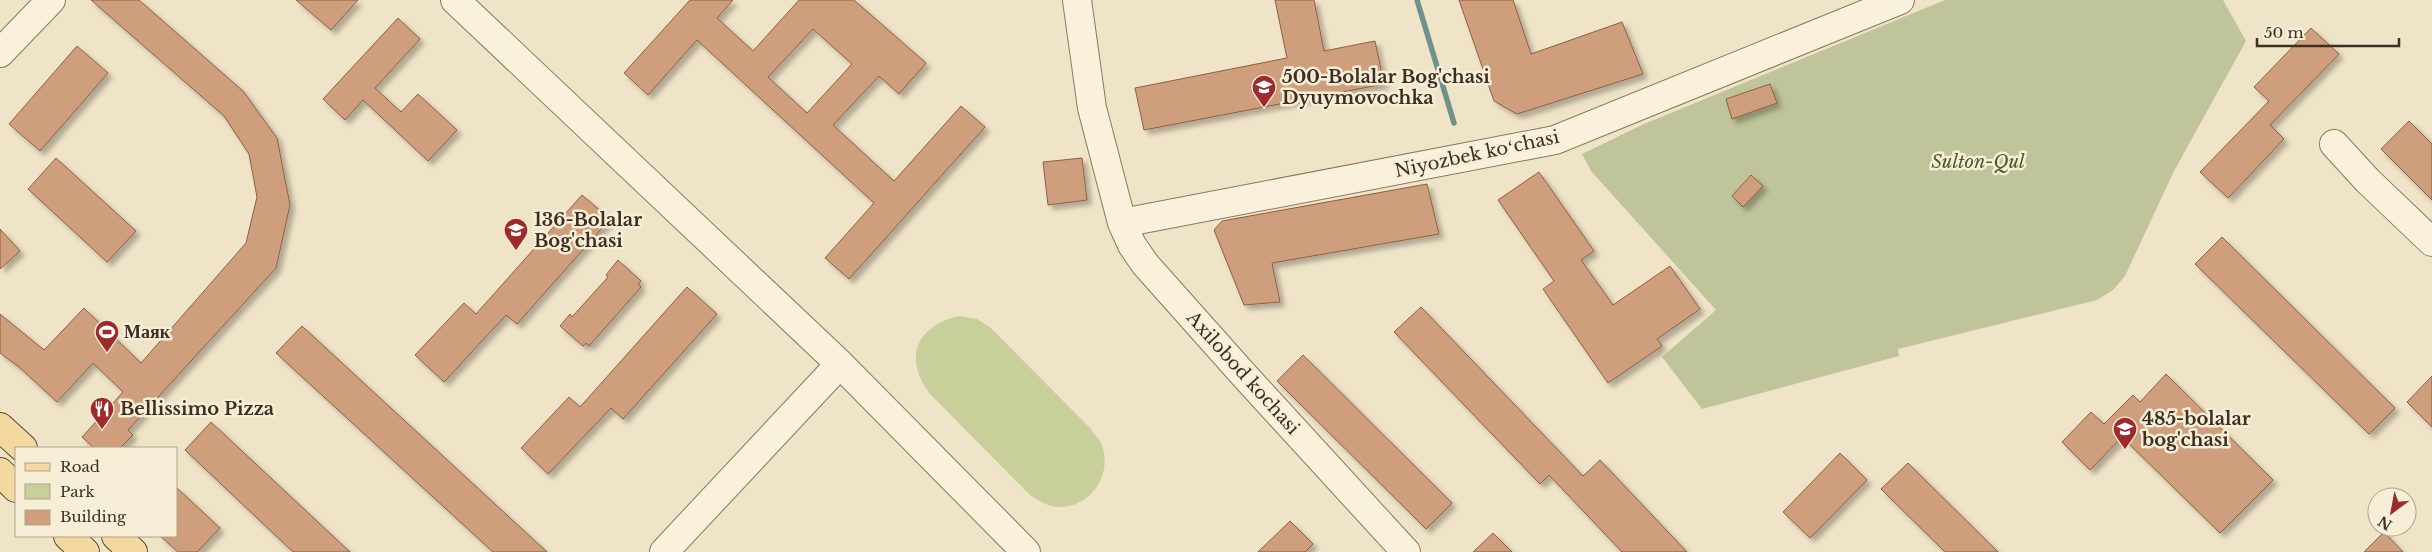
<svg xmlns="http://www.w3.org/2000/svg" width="2432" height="552" font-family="'Libre Baskerville',serif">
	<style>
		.green { fill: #c9cf9b }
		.cemetery { fill: #bfc49a }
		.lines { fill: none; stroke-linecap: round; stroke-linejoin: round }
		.stream { stroke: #6f938a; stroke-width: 5.5 }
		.building { fill: #cf9f7d; stroke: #8d5f41; fill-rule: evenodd; filter: url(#shadow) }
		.minor-casing { stroke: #8d765c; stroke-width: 30 }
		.major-casing { stroke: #5b4430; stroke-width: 30 }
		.minor { stroke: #faf1dc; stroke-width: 28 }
		.major { stroke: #f3d9a0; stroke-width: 28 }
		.labels { text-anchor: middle; stroke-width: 5; stroke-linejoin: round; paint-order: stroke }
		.poi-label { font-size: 18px; font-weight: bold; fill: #3d2e20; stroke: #f7eed8; text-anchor: start }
		.street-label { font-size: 18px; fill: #3d2e20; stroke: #f7eed8 }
		.park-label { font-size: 18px; font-style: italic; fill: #4d5a26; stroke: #f7eed8 }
	</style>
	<defs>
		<filter id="shadow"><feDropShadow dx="4.5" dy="4.5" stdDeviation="2.5" flood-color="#0004"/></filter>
	</defs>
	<rect width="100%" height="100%" fill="#f0e4c8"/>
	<path class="green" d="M 959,316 L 977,319 L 991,328 L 1091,429 C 1094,434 1100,440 1102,445 C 1112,474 1093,505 1062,507 C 1050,508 1039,501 1030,495 L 930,394 C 903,358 916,326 959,316 Z"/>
	<path class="cemetery" d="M 1945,0 L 2223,0 L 2246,41 L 2174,171 L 2125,276 L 2113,290 L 2097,300 L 1898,349 L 1899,356 L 1702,409 L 1662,357 L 1716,310 L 1591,171 L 1582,154 L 1644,124 Z"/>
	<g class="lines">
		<path class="stream" d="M 1417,0 L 1454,123"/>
	</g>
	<path class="building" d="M 91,0 L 139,0 L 243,91 L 277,138 L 290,205 L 276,268 L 128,430 L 133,435 L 120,448 L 94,448 L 82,437 L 123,392 L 93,363 L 57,402 L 19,367 L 0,353 L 0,314 L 44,350 L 84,308 L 141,363 L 246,243 L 257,197 L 249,154 L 224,116 Z
		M 296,0 L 358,0 L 331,30 Z
		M 690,0 L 733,0 L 717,18 L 753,51 L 799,0 L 854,0 L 926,63 L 899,94 L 879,76 L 833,125 L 894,181 L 961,106 L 985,127 L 849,279 L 825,258 L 874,203 L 697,40 L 648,95 L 624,73 ZM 813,29 L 852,64 L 807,113 L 768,77 Z
		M 1275,0 L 1314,0 L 1324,51 L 1375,41 L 1384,84 L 1144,130 L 1135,88 L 1287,58 Z
		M 1459,0 L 1513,0 L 1531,54 L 1622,22 L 1643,74 L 1517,114 L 1494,101 Z
		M 398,18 L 420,39 L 375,88 L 401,112 L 418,94 L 457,130 L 428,161 L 363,100 L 345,120 L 323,99 Z
		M 2311,28 L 2339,54 L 2270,125 L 2284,139 L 2228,198 L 2200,172 L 2269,101 L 2254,87 Z
		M 77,46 L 108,73 L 40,151 L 9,124 Z
		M 1770,84 L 1777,103 L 1732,119 L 1726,99 Z
		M 2409,121 L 2432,144 L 2432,200 L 2381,149 Z
		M 56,158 L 136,231 L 107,262 L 28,189 Z
		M 1082,158 L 1087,200 L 1048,205 L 1043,162 Z
		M 1539,172 L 1594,251 L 1581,260 L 1613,305 L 1670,266 L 1700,309 L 1657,339 L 1662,346 L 1608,383 L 1543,289 L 1554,281 L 1498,200 Z
		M 1751,175 L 1763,186 L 1743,207 L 1732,196 Z
		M 1427,184 L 1439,234 L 1272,263 L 1280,302 L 1244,305 L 1214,230 L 1222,221 Z
		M 582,195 L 610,219 L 517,324 L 506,315 L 444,382 L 415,355 L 464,303 L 476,314 Z
		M 0,229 L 20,251 L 0,269 Z
		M 2222,237 L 2395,408 L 2369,434 L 2195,264 Z
		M 618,260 L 641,281 L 638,284 L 641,287 L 589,346 L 586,343 L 583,346 L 560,326 L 570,314 L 572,317 L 608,277 L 606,275 Z
		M 687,287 L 717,314 L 623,419 L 611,408 L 548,474 L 521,448 L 569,397 L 580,407 Z
		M 1421,307 L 1583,476 L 1600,460 L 1687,552 L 1622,552 L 1549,475 L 1540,484 L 1394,332 Z
		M 302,326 L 547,552 L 493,552 L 276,353 Z
		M 1303,355 L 1452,503 L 1426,529 L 1277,381 Z
		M 2166,374 L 2273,480 L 2220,533 L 2122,437 L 2090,470 L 2062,442 L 2091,412 L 2104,424 L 2133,395 L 2140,402 Z
		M 2432,376 L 2432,427 L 2407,402 Z
		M 211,422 L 350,552 L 293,552 L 185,450 Z
		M 1840,453 L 1867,480 L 1810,538 L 1783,512 Z
		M 1908,463 L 1998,552 L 1945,552 L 1881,489 Z
		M 176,487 L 220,528 L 197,552 L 178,552 L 160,536 L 176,536 Z
		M 1290,521 L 1313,544 L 1305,552 L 1258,552 Z
		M 2384,532 L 2403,552 L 2364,552 Z
		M 1493,533 L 1512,552 L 1473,552 Z"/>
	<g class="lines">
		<defs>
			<path id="minor" d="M 455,0 L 840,364 L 1026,552
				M 1077,0 L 1092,108 L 1122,223 L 1132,245 L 1145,264 L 1243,374 L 1406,552
				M 0,53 L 51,0
				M 2334,144 L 2368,181 L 2432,242
				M 1122,223 L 1555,140 L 1900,0
				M 664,552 L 840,364"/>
			<path id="major" d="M 0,427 L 23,448
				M 0,472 L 16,488
				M 68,536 L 85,552
				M 116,536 L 133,552"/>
		</defs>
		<use href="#minor" class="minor-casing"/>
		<use href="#major" class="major-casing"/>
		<use href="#minor" class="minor"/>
		<use href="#major" class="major"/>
	</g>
	<defs>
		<symbol id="school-pin" viewBox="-11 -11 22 30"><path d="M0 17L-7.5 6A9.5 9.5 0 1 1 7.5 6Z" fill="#9e2a2b" stroke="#f7eed8"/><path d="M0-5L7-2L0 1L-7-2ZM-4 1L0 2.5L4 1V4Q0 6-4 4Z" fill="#fff"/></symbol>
		<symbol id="stadium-pin" viewBox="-11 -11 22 30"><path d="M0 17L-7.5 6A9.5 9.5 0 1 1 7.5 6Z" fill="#9e2a2b" stroke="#f7eed8"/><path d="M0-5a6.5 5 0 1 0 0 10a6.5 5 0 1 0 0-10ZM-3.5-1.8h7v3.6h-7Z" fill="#fff"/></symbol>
		<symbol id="restaurant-pin" viewBox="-11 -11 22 30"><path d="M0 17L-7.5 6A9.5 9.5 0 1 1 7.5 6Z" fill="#9e2a2b" stroke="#f7eed8"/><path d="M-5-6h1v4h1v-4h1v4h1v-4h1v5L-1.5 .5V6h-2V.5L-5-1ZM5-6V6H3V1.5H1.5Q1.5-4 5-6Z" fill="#fff"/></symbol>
	</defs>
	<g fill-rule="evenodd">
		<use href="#school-pin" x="1250" y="73" width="28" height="38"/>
		<use href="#school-pin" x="502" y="216" width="28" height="38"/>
		<use href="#stadium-pin" x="93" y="318" width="28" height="38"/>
		<use href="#restaurant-pin" x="88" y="395" width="28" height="38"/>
		<use href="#school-pin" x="2111" y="415" width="28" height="38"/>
	</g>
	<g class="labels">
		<g class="poi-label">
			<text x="1282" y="83">500-Bolalar Bog'chasi<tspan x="1282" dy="21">Dyuymovochka</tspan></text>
			<text x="534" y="226">136-Bolalar<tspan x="534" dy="21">Bog'chasi</tspan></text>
			<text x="124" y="338">Маяк</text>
			<text x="120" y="415">Bellissimo Pizza</text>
			<text x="2142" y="425">485-bolalar<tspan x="2142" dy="21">bog'chasi</tspan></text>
		</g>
		<g class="street-label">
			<text transform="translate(1477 154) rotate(-12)" y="6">Niyozbek koʻchasi</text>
			<text transform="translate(1243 373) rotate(48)" y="6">Axilobod kochasi</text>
		</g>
		<g class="park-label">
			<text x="1978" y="168">Sulton-Qul</text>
		</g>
	</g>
	<rect x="15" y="447" width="162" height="90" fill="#f7eed8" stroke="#ada18e"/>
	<rect x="25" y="463" width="25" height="8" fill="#f3d9a0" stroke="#ada18e"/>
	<text x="60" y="472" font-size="15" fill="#3d2e20">Road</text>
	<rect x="25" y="484" width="25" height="15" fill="#c9cf9b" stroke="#ada18e"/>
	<text x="60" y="497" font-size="15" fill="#3d2e20">Park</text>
	<rect x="25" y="510" width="25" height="15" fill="#cf9f7d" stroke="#ada18e"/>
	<text x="60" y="522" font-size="15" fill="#3d2e20">Building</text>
	<g transform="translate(2392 512) rotate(212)"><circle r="24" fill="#f7eed8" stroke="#ada18e"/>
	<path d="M0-4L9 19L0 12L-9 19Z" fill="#9e2a2b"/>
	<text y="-8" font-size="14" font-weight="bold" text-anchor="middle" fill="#3d2e20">N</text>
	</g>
	<path d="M2257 38v8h142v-8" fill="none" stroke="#3d2e20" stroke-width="2.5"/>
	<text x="2264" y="38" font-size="15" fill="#3d2e20" stroke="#f7eed8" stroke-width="4" paint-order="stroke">50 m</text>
</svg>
